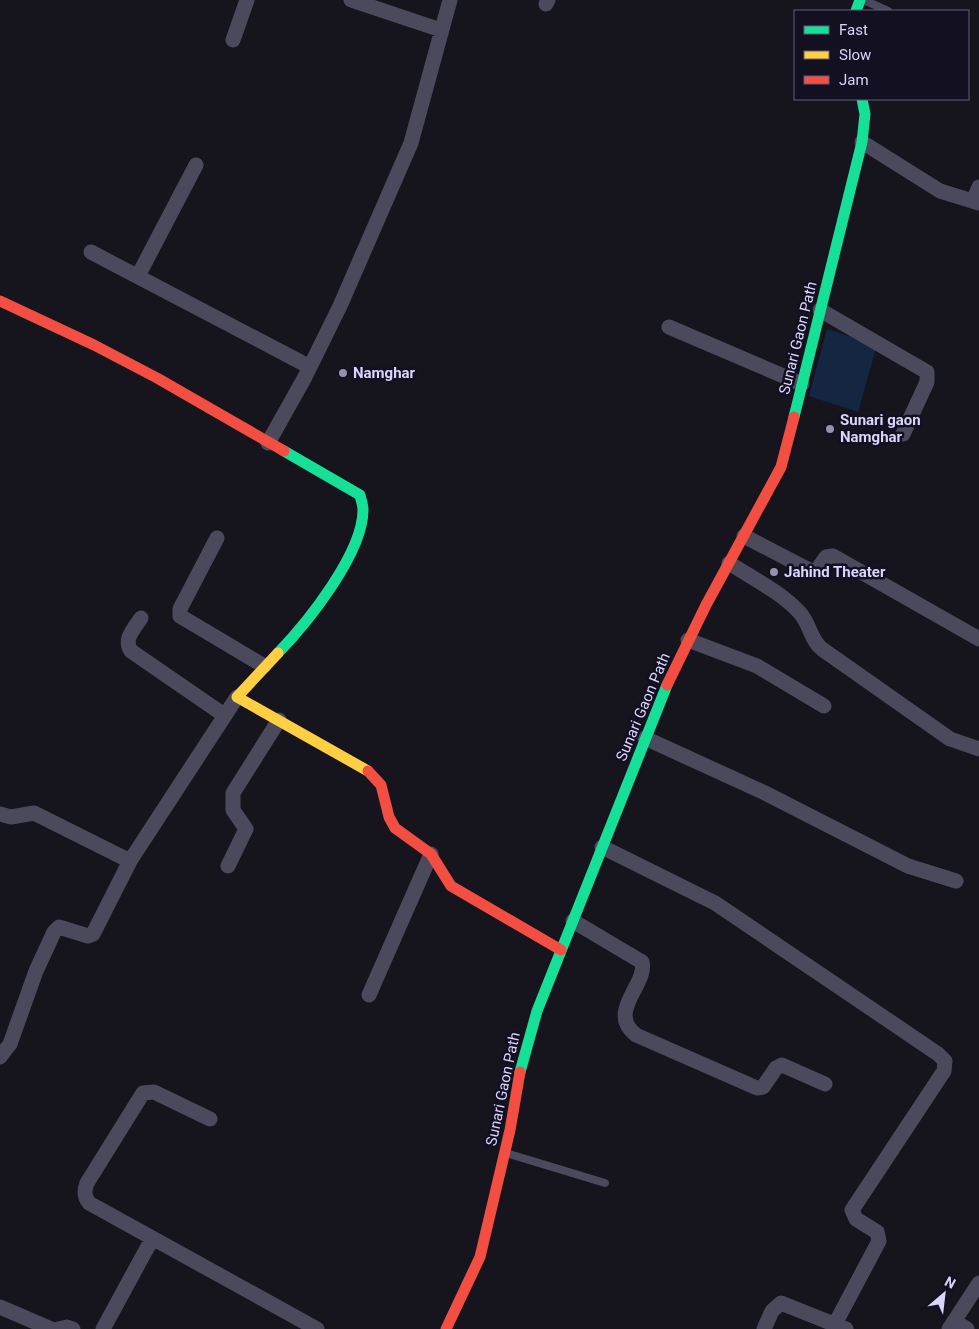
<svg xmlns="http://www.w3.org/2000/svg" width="979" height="1329" font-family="Roboto,sans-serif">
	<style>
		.water { fill: #152643 }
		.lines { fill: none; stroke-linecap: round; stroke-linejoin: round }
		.lane { stroke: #4b4a5d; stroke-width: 8 }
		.street { stroke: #4b4a5d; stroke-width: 15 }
		.fast { stroke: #16e098; stroke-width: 11 }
		.slow { stroke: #ffcf43; stroke-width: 11 }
		.jam { stroke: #f24e42; stroke-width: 11 }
		.poi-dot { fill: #9591ad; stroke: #131021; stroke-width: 2 }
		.labels { text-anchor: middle; stroke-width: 5; stroke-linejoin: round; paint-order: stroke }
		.street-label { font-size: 15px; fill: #d9d5fb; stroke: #131021 }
		.poi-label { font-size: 15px; font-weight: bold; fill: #d9d5fb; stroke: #131021; text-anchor: start }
	</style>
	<rect width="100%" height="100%" fill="#16141d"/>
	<path class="water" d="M 827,329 L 877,345 L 858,412 L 809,396 Z"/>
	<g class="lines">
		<path class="lane" d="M 864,0 L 888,11
			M 506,1153 L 605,1183"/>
		<path class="street" d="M 351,0 L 441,30
			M 546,4 L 548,0
			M 233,40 L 247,0
			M 862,142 L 940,191 L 979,203
			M 973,201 L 979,187
			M 91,252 L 310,367
			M 138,276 L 196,165
			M 820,310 L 927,372 L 927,382 L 903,434
			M 669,327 L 802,384
			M 268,443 L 305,377 L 340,306 L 411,143 L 450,0
			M 744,536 L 811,571 L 817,570 L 826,557 L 833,556 L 979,639
			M 217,538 L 180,609 L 180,616 L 264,666
			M 729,563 C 752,578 781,592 800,613 C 810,624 810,639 822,649 L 950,739 L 979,749
			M 141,618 C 134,629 123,639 131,651 L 224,715
			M 688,640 L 757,666 L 824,706
			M 645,738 L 765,793 L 908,866 L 956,881
			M 0,814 L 11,817 L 34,813 L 130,861
			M 602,847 L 715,903 L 938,1054 L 945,1061 L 944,1071 L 852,1210 L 856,1219 L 877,1232 L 879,1241 L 835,1324
			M 228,866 L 246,829 L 233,810 L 233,793 L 279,720
			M 573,921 L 642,962 C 648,984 606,1012 636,1035 L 757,1088 L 763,1087 L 776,1068 L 782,1065 L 825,1084
			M 369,995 L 431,854
			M 0,1057 L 10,1044 L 36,971 L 54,932 L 59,927 L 88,936 L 93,934 L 130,861 L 237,697
			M 210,1119 L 154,1092 L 143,1093 L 87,1183 C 84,1191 84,1196 89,1203 L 317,1329
			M 0,1307 L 51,1329
			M 954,1321 L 967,1329
			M 58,1329 L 67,1327 L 73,1329
			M 103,1329 L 152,1239
			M 764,1329 L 772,1311 L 781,1303 L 846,1329
			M 949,1329 L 979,1283"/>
		<path class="fast" d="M 856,11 L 860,0
			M 794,417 L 862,142 L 865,114 L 862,99
			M 278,653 C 308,622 363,553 363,510 C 363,505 361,500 360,495 L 284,451
			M 520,1072 L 537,1011 L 667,685"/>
		<path class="slow" d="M 278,653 L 237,697 L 368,771"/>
		<path class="jam" d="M 0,301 L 94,345 L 157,378 L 284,451
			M 667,685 L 706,605 L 781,467 L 794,417
			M 368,771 L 381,785 L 389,817 L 395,828 L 431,854 L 451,886 L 561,950
			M 446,1329 L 480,1257 L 510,1130 L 520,1072"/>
	</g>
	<g class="poi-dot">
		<circle cx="343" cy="373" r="5"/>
		<circle cx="830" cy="429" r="5"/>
		<circle cx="774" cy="572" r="5"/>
	</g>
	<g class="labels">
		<g class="street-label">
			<text transform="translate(798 338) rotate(-76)" y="5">Sunari Gaon Path</text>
			<text transform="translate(643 707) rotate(-67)" y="5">Sunari Gaon Path</text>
			<text transform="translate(503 1089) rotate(-78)" y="5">Sunari Gaon Path</text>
		</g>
		<g class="poi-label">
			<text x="353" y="378">Namghar</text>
			<text x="840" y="425">Sunari gaon<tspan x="840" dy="17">Namghar</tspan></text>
			<text x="784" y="577">Jahind Theater</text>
		</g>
	</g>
	<rect x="794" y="10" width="175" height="90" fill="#131021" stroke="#625f78"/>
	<rect x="804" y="26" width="25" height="8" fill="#16e098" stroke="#625f78"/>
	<text x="839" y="35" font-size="15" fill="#d9d5fb">Fast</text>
	<rect x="804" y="51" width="25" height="8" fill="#ffcf43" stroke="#625f78"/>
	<text x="839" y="60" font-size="15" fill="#d9d5fb">Slow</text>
	<rect x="804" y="76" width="25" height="8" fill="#f24e42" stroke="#625f78"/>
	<text x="839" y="85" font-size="15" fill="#d9d5fb">Jam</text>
	<g transform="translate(944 1294) rotate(28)" stroke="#131021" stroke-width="4" paint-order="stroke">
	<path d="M0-4L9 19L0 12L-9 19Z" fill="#d9d5fb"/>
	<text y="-8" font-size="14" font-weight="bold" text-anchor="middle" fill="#d9d5fb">N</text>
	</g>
</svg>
